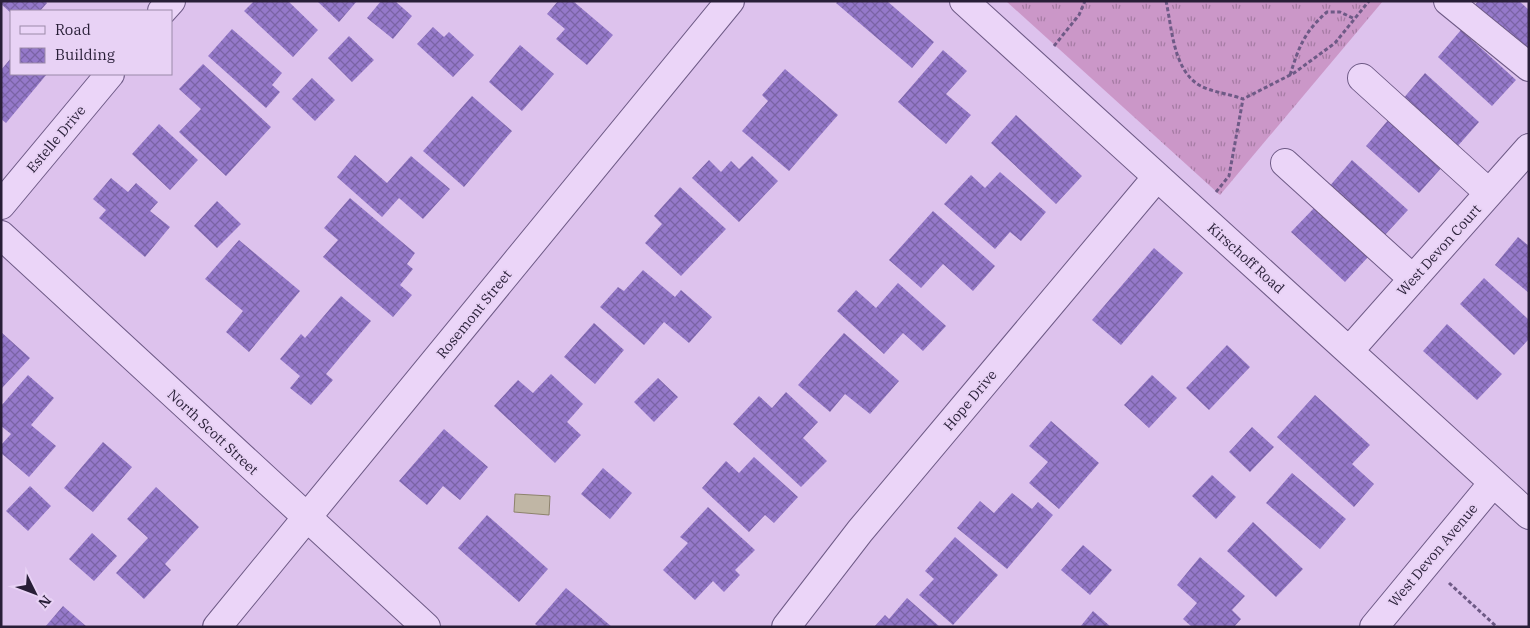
<svg xmlns="http://www.w3.org/2000/svg" width="1530" height="628" font-family="'IBM Plex Serif',serif">
	<style>
		.grass { fill: url(#grass-tufts) }
		.water { fill: #c0b6a5; stroke: #8d836c }
		.building { fill: url(#building-cross-hatch) }
		.lines { fill: none; stroke-linecap: round; stroke-linejoin: round }
		.minor-casing { stroke: #6e5a86; stroke-width: 30 }
		.path { stroke: #6e5a86; stroke-width: 3; stroke-dasharray: 4 2.5; stroke-linecap: butt }
		.minor { stroke: #ebd5f8; stroke-width: 28 }
		.labels { text-anchor: middle; stroke-width: 4; stroke-linejoin: round; paint-order: stroke }
		.street-label { font-size: 14px; fill: #281e37; stroke: #e8d2f5 }
	</style>
	<defs>
		<pattern id="grass-tufts" width="24" height="20" patternUnits="userSpaceOnUse" patternTransform="scale(1.25)"><rect width="24" height="20" fill="#cb97c8"/><path d="M3 7l-1-3M5 7V3M7 7l1-3M15 17l-1-3M17 17v-4M19 17l1-3" fill="none" stroke="#a57ba3"/></pattern>
		<pattern id="building-cross-hatch" width="8" height="8" patternUnits="userSpaceOnUse" patternTransform="scale(1.25)"><rect width="8" height="8" fill="#9579ca"/><path d="M0 0l8 8M0 8l8-8" fill="none" stroke="#7a63a5"/></pattern>
	</defs>
	<rect width="100%" height="100%" fill="#ddc2ed"/>
	<path class="grass" d="M 1006,1 L 1383,1 L 1220,195 Z"/>
	<path class="water" d="M 515,494 L 550,496 L 549,515 L 514,512 Z"/>
	<path class="building" d="M 1,1 L 45,1 L 47,3 L 40,11 L 11,13 L 1,4 Z
		M 254,1 L 288,1 L 318,30 L 293,57 L 244,11 Z
		M 317,1 L 357,1 L 339,22 Z
		M 381,1 L 395,1 L 412,16 L 393,39 L 367,18 Z
		M 558,1 L 573,1 L 613,35 L 587,65 L 556,39 L 565,29 L 547,14 Z
		M 838,1 L 887,1 L 934,42 L 912,68 L 836,3 Z
		M 1478,1 L 1519,1 L 1529,10 L 1529,56 L 1472,9 Z
		M 433,27 L 444,37 L 449,32 L 474,55 L 453,77 L 417,44 Z
		M 232,29 L 282,73 L 272,85 L 280,92 L 266,108 L 208,56 Z
		M 1461,30 L 1516,80 L 1492,106 L 1438,57 Z
		M 349,36 L 374,60 L 352,82 L 328,58 Z
		M 520,45 L 554,74 L 522,111 L 489,82 Z
		M 943,50 L 967,71 L 946,94 L 971,115 L 946,144 L 898,102 Z
		M 11,58 L 11,74 L 47,74 L 6,123 L 1,119 L 1,70 Z
		M 203,64 L 271,127 L 226,176 L 179,132 L 201,109 L 179,89 Z
		M 785,69 L 838,115 L 789,171 L 742,131 L 768,101 L 762,95 Z
		M 1425,73 L 1479,122 L 1456,148 L 1402,100 Z
		M 312,78 L 335,100 L 315,121 L 292,99 Z
		M 472,96 L 512,131 L 464,187 L 423,151 Z
		M 1016,115 L 1082,176 L 1056,204 L 991,143 Z
		M 1389,119 L 1443,166 L 1419,193 L 1366,146 Z
		M 159,124 L 198,160 L 170,190 L 132,154 Z
		M 355,155 L 387,183 L 411,156 L 450,189 L 423,219 L 399,198 L 382,217 L 337,177 Z
		M 752,156 L 778,181 L 739,222 L 692,178 L 709,160 L 721,172 L 731,161 L 739,169 Z
		M 1352,160 L 1408,210 L 1384,236 L 1328,188 Z
		M 1000,172 L 1046,212 L 1021,241 L 1010,232 L 995,249 L 944,204 L 971,175 L 985,188 Z
		M 111,178 L 128,192 L 136,183 L 158,202 L 150,211 L 170,227 L 145,257 L 99,218 L 106,210 L 93,199 Z
		M 680,187 L 726,229 L 681,276 L 645,243 L 662,224 L 654,216 Z
		M 350,198 L 415,253 L 407,264 L 413,269 L 400,285 L 412,295 L 393,317 L 323,257 L 338,240 L 324,228 Z
		M 217,201 L 241,224 L 217,248 L 194,226 Z
		M 1316,206 L 1369,256 L 1345,282 L 1291,232 Z
		M 933,211 L 995,266 L 973,291 L 943,264 L 921,288 L 889,260 Z
		M 1518,237 L 1529,246 L 1529,293 L 1495,265 Z
		M 239,240 L 300,291 L 249,352 L 226,332 L 243,311 L 205,279 Z
		M 1154,248 L 1183,273 L 1121,345 L 1092,320 Z
		M 643,270 L 675,297 L 681,290 L 712,317 L 689,343 L 664,322 L 644,345 L 600,307 L 618,287 L 624,291 Z
		M 1484,278 L 1529,320 L 1529,339 L 1514,355 L 1460,304 Z
		M 898,283 L 946,326 L 923,351 L 903,333 L 884,354 L 837,311 L 856,290 L 876,308 Z
		M 341,296 L 371,321 L 326,374 L 333,380 L 311,405 L 290,388 L 300,376 L 280,359 L 301,334 L 305,338 Z
		M 594,323 L 624,350 L 595,384 L 564,357 Z
		M 1447,324 L 1502,374 L 1477,400 L 1423,351 Z
		M 1,332 L 30,358 L 1,389 Z
		M 844,333 L 899,381 L 870,414 L 845,394 L 830,412 L 798,385 Z
		M 1227,345 L 1250,367 L 1209,410 L 1186,388 Z
		M 551,374 L 583,404 L 567,422 L 581,435 L 555,463 L 494,406 L 518,380 L 533,393 Z
		M 28,375 L 54,398 L 31,425 L 56,446 L 29,477 L 1,453 L 1,445 L 11,434 L 1,426 L 1,406 Z
		M 1152,375 L 1177,398 L 1149,428 L 1124,405 Z
		M 658,378 L 678,397 L 654,422 L 634,402 Z
		M 786,392 L 818,422 L 803,438 L 827,461 L 801,487 L 733,424 L 759,396 L 772,408 Z
		M 1315,395 L 1370,445 L 1352,464 L 1374,484 L 1354,507 L 1277,437 Z
		M 1051,421 L 1099,463 L 1059,509 L 1029,483 L 1048,462 L 1029,446 Z
		M 1252,427 L 1274,447 L 1250,472 L 1229,452 Z
		M 444,429 L 488,467 L 460,500 L 443,486 L 427,505 L 399,481 Z
		M 103,442 L 132,467 L 93,512 L 64,488 Z
		M 754,457 L 798,497 L 774,523 L 765,515 L 749,532 L 702,488 L 726,461 L 739,473 Z
		M 603,468 L 632,493 L 610,519 L 581,494 Z
		M 1292,473 L 1346,519 L 1320,549 L 1266,503 Z
		M 1212,475 L 1236,497 L 1216,519 L 1192,496 Z
		M 30,486 L 51,506 L 28,531 L 6,511 Z
		M 156,487 L 199,527 L 165,564 L 171,570 L 144,599 L 116,573 L 148,538 L 127,519 Z
		M 1012,493 L 1032,509 L 1038,502 L 1053,515 L 1007,569 L 957,528 L 980,501 L 994,513 Z
		M 708,507 L 755,550 L 735,570 L 740,575 L 724,592 L 713,581 L 695,600 L 663,570 L 688,543 L 680,537 Z
		M 487,515 L 548,569 L 519,602 L 458,548 Z
		M 1253,522 L 1303,569 L 1276,597 L 1227,551 Z
		M 92,533 L 117,556 L 94,581 L 69,559 Z
		M 955,537 L 998,575 L 953,625 L 919,595 L 934,579 L 925,571 Z
		M 1083,545 L 1112,570 L 1090,595 L 1061,570 Z
		M 1200,557 L 1245,596 L 1232,610 L 1241,619 L 1234,627 L 1192,627 L 1183,619 L 1197,603 L 1177,585 Z
		M 566,588 L 612,627 L 539,627 L 535,624 Z
		M 907,598 L 940,627 L 874,627 L 885,615 L 889,619 Z
		M 63,606 L 87,627 L 45,627 Z
		M 1093,611 L 1111,627 L 1080,627 Z"/>
	<g class="lines">
		<defs>
			<path id="minor" d="M 964,1 L 1529,515
				M 1448,1 L 1529,67
				M 162,11 L 171,1
				M 1362,78 L 1489,193
				M 1285,163 L 1413,279
				M 1,205 L 110,74
				M 1,235 L 426,627
				M 1349,351 L 1529,148
				M 217,627 L 730,1
				M 786,627 L 860,531 L 1157,177
				M 1374,627 L 1493,483"/>
		</defs>
		<use href="#minor" class="minor-casing"/>
		<path class="path" d="M 1166,1 C 1172,28 1173,69 1199,85 C 1211,92 1230,94 1243,99 L 1294,73 L 1335,43 L 1369,1
			M 1054,46 L 1079,15 L 1085,1
			M 1290,75 C 1299,47 1304,32 1327,12 L 1340,12 L 1355,19
			M 1216,192 L 1229,176 L 1243,99
			M 1449,583 L 1497,627"/>
		<use href="#minor" class="minor"/>
	</g>
	<g class="labels">
		<g class="street-label">
			<text transform="translate(56 139) rotate(-50)" y="5">Estelle Drive</text>
			<text transform="translate(1439 250) rotate(-48)" y="5">West Devon Court</text>
			<text transform="translate(1246 258) rotate(42)" y="5">Kirschoff Road</text>
			<text transform="translate(474 314) rotate(-51)" y="5">Rosemont Street</text>
			<text transform="translate(970 400) rotate(-50)" y="5">Hope Drive</text>
			<text transform="translate(213 432) rotate(43)" y="5">North Scott Street</text>
			<text transform="translate(1433 555) rotate(-50)" y="5">West Devon Avenue</text>
		</g>
	</g>
	<rect width="1530" height="628" fill="none" stroke="#281e37" stroke-width="5"/>
	<rect x="10" y="10" width="162" height="65" fill="#e8d2f5" stroke="#9b8aa9"/>
	<rect x="20" y="26" width="25" height="8" fill="#ebd5f8" stroke="#9b8aa9"/>
	<text x="55" y="35" font-size="15" fill="#281e37">Road</text>
	<rect x="20" y="48" width="25" height="15" fill="url(#building-cross-hatch)" stroke="#9b8aa9"/>
	<text x="55" y="60" font-size="15" fill="#281e37">Building</text>
	<g transform="translate(35 593) rotate(132)" stroke="#e8d2f5" stroke-width="4" paint-order="stroke">
	<path d="M0-4L9 19L0 12L-9 19Z" fill="#281e37"/>
	<text y="-8" font-size="14" font-weight="bold" text-anchor="middle" fill="#281e37">N</text>
	</g>
</svg>
